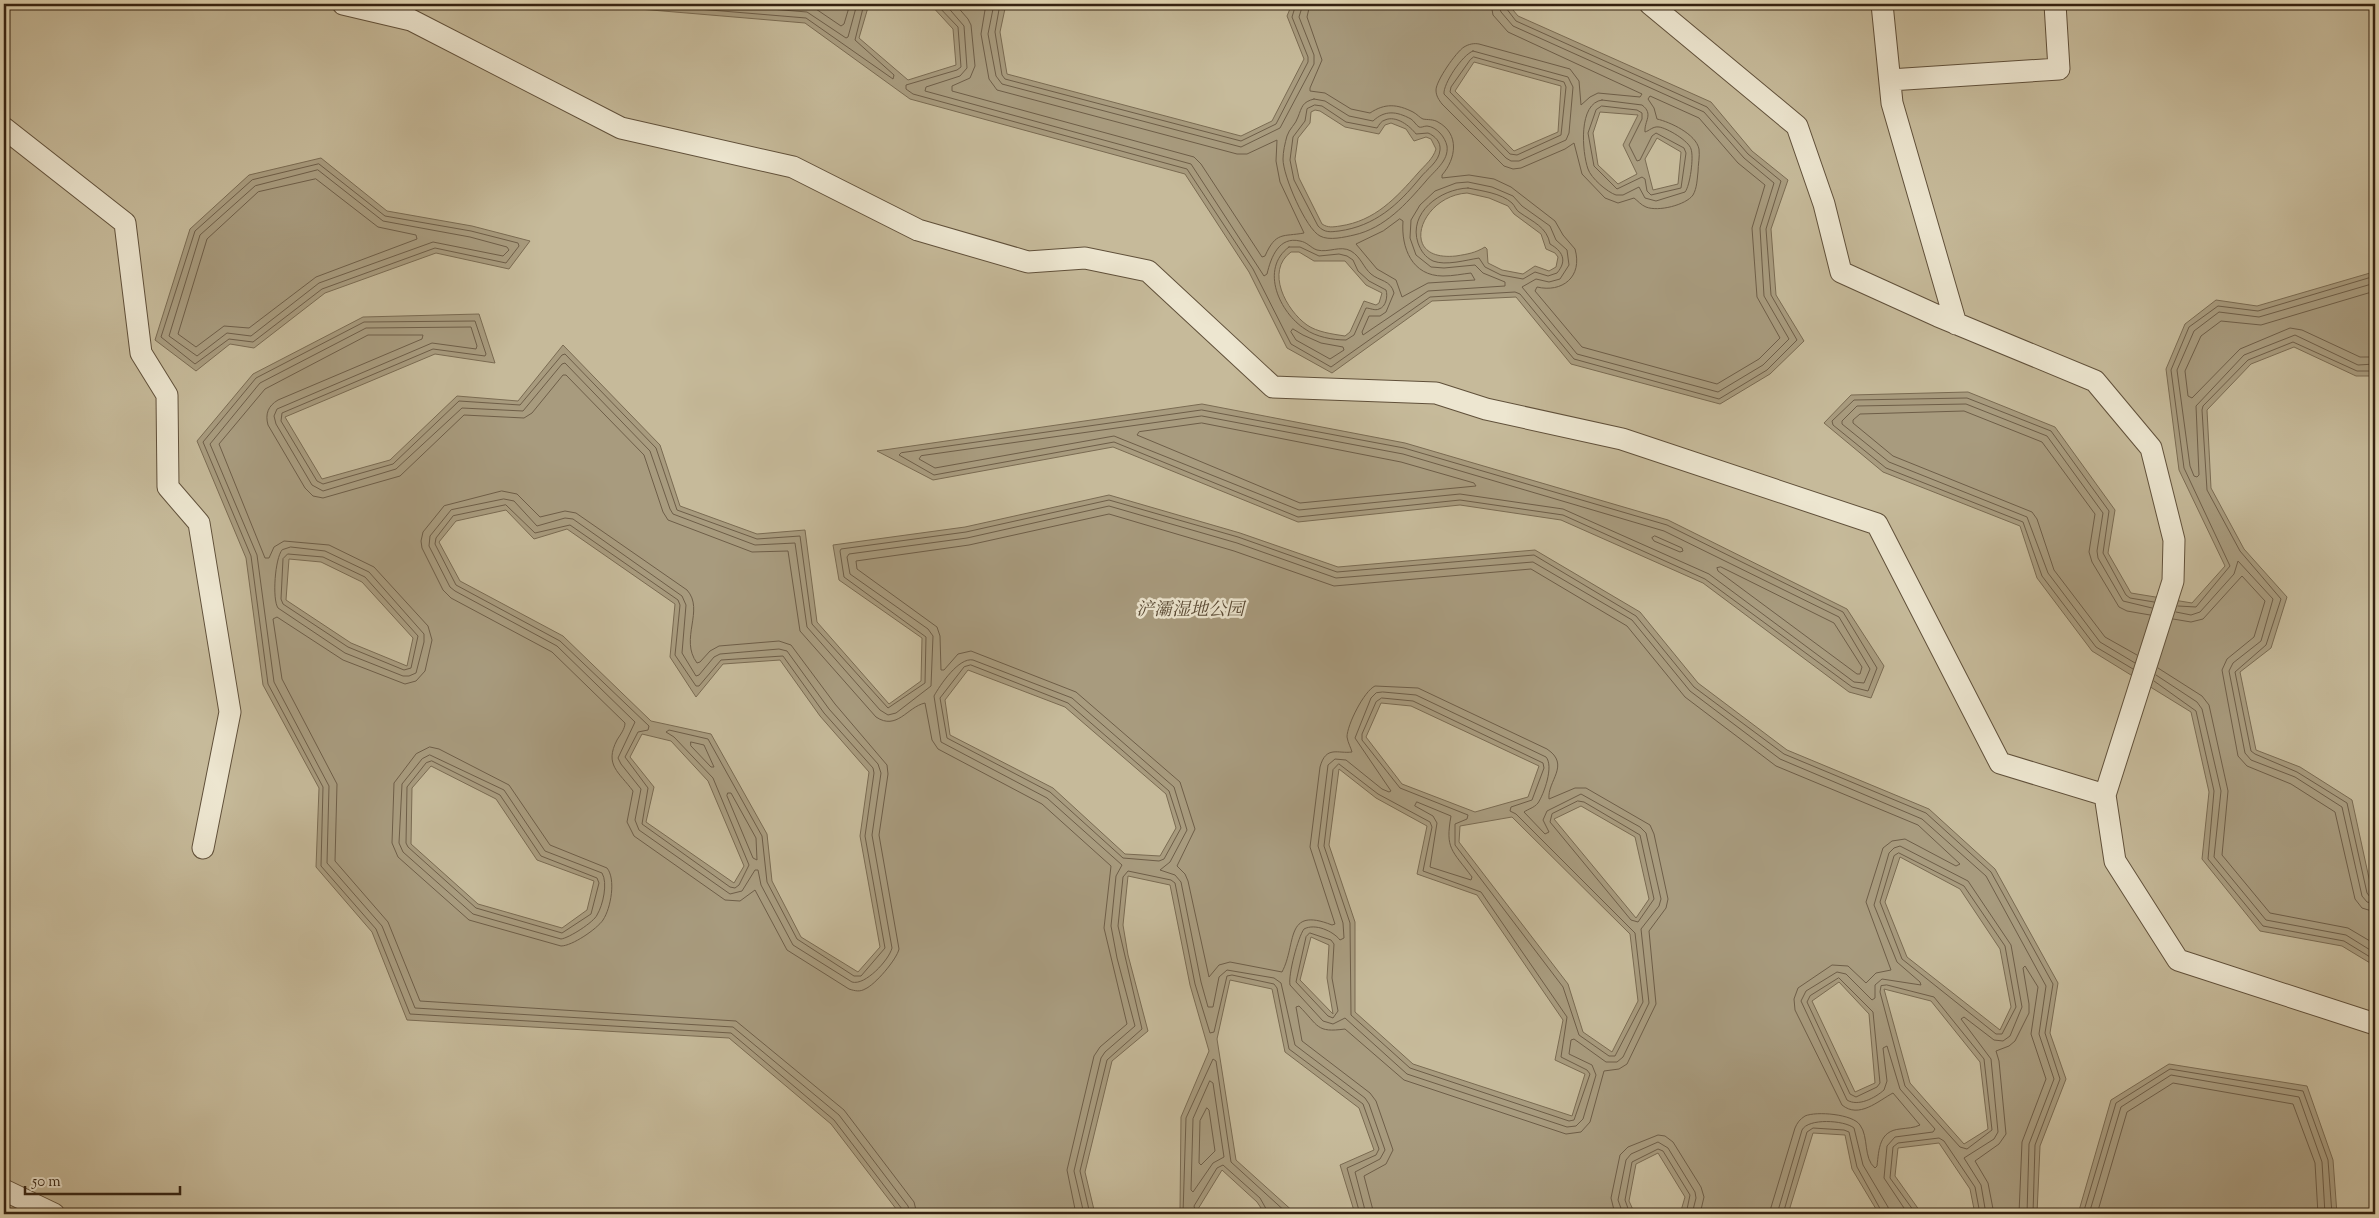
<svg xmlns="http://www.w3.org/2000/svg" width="2379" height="1218" font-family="'Sorts Mill Goudy','Noto Serif SC',serif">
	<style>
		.green { fill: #c6ba9a; stroke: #7d6e56 }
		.water { fill: #a89b7e; stroke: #7a6b52; fill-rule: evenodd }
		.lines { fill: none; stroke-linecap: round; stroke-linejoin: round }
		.shore { stroke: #6e5e48; stroke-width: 1 }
		.minor-casing { stroke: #60503a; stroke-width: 23 }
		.minor { stroke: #ede6d0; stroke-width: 21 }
		.labels { text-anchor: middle; stroke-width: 5; stroke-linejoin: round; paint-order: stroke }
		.park-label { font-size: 18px; font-style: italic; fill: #584833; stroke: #ede6d0 }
	</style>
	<rect width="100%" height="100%" fill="#e4d9b6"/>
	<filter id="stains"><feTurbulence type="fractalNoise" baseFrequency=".004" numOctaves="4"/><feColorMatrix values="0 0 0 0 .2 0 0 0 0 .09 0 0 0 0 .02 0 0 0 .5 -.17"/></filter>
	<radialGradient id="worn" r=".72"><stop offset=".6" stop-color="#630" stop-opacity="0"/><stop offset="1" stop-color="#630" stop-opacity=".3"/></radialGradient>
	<path class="green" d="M 4,4 L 2375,4 L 2375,1214 L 4,1214 Z"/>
	<path class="water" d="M 580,4 L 869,4 L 859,38 L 908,80 L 956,65 L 953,29 L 930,4 L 1006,4 L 1000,32 L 1007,74 L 1241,136 L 1272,121 L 1304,59 L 1287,16 L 1292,4 L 1508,4 L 1518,16 L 1711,102 L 1752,151 L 1788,180 L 1771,229 L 1776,295 L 1804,341 L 1770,374 L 1720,404 L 1571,364 L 1516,297 L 1432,301 L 1332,373 L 1287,348 L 1249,272 L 1185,174 L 910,99 L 805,23 ZM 1474,62 L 1561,86 L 1558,132 L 1514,151 L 1455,91 ZM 1315,110 L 1320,111 L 1345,127 L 1379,134 L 1385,125 L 1391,123 L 1406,129 L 1414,141 L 1426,137 L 1431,139 L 1436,149 C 1433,159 1425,165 1418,173 C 1396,198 1375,221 1340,226 C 1333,227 1328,228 1322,224 L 1299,178 L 1295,159 L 1298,138 L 1310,123 L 1311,112 ZM 1600,112 L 1638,115 L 1623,145 L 1637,174 L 1618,184 L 1598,165 L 1593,133 ZM 1657,138 L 1681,152 L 1678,184 L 1653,190 L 1645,159 ZM 1467,193 L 1489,198 L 1508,206 L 1514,214 L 1541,234 L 1546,249 L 1555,253 L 1558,257 L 1556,267 L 1549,271 L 1535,266 L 1523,274 L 1502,270 L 1488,263 L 1487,249 L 1485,247 C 1475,253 1468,254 1456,256 C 1397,262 1420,196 1467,193 ZM 1291,252 L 1299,252 L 1314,261 L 1345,261 L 1366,285 L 1382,293 L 1379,303 L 1376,305 L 1364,301 L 1350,332 L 1345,336 C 1332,334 1317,332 1307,325 C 1286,310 1265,271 1291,252 Z
		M 321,158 L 387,211 L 472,226 L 530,241 L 509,269 L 436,253 L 325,293 L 254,348 L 230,344 L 196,371 L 155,340 L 190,229 L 249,175 Z
		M 2375,270 L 2375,376 L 2356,376 L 2294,347 L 2251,364 L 2207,410 L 2211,488 L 2244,549 L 2287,597 L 2271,648 L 2240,672 L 2256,750 L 2300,767 L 2352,800 L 2372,892 L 2375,894 L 2375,966 L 2342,946 L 2260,931 L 2202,859 L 2209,792 L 2191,712 L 2092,651 L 2037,578 L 2020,526 L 1883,472 L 1824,423 L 1851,395 L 1968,392 L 2055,427 L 2115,510 L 2108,553 L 2131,593 L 2192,603 L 2225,566 L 2179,470 L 2166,369 L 2185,324 L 2216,300 L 2257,306 L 2370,273 Z
		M 479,314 L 495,363 L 435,354 L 285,417 L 322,479 L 390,460 L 457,396 L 518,401 L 563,345 L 660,445 L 680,506 L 757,534 L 805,530 L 817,622 L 889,704 L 921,681 L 922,638 L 839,580 L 833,545 L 965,527 L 1109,495 L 1240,533 L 1338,567 L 1535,550 L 1640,612 L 1698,683 L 1787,750 L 1929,809 L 1995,869 L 2058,983 L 2050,1033 L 2066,1079 L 2040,1146 L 2037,1214 L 1975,1214 L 1970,1189 L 1939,1143 L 1898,1148 L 1895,1176 L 1922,1214 L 1879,1214 L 1852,1169 L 1845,1135 L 1813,1133 L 1788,1214 L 1680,1214 L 1685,1197 L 1658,1153 L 1636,1164 L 1629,1201 L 1635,1214 L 1355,1214 L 1340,1165 L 1374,1150 L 1359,1108 L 1285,1052 L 1272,989 L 1230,980 L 1217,1039 L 1236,1160 L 1296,1214 L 1265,1214 L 1257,1202 L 1222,1170 L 1198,1209 L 1203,1214 L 1177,1214 L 1180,1210 L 1181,1117 L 1209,1051 L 1190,985 L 1170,885 L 1128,876 L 1123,925 L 1128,955 L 1148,1031 L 1112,1061 L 1085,1172 L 1095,1214 L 900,1214 L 831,1124 L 729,1038 L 407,1020 L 372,932 L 316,867 L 319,788 L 263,685 L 246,558 L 197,441 L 253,374 L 363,317 ZM 506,510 L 534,539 L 567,529 L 675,604 L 670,657 L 696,697 L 723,664 L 780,660 L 820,716 L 869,772 L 860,836 L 880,947 L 858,972 L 801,937 L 772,881 L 767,834 L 711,734 L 651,721 L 563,636 L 460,581 L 439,542 L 456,521 ZM 289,559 L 321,562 L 362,582 L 413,638 L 407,666 L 351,643 L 286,600 ZM 968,670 L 1065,707 L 1166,794 L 1176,828 L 1160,856 L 1125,854 L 1053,788 L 950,735 L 945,700 ZM 1381,703 L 1411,706 L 1539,766 L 1528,797 L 1475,812 L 1402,784 L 1366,737 ZM 642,734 L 671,741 L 708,781 L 744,866 L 734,883 L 646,822 L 654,787 L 630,757 ZM 431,766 L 496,799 L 537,860 L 594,881 L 587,910 L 562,928 L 478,904 L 411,844 L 412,788 ZM 1339,769 L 1376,798 L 1427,826 L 1417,874 L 1477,895 L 1563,1020 L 1555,1060 L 1585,1074 L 1572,1116 L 1413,1064 L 1355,1012 L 1355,922 L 1329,845 ZM 1581,806 L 1635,837 L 1649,899 L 1636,918 L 1554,819 ZM 1512,817 L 1630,934 L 1638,1001 L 1612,1052 L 1583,1032 L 1568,984 L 1459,842 L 1460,826 ZM 1900,857 L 1960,889 L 2000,949 L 2011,1007 L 2000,1030 L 1907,957 L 1885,902 ZM 1311,937 L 1329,945 L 1327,978 L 1333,1014 L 1300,980 ZM 1839,982 L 1869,1014 L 1875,1083 L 1855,1092 L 1812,1001 ZM 1884,989 L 1931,1001 L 1980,1062 L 1988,1129 L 1964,1144 L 1910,1083 Z
		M 1202,404 L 1405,443 L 1668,520 L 1847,609 L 1884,666 L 1871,698 L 1849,692 L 1703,583 L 1561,520 L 1460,505 L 1298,522 L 1113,447 L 933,480 L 877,451 Z
		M 2169,1064 L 2307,1086 L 2333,1160 L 2337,1214 L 2078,1214 L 2111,1100 Z"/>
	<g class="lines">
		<path class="shore" d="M 638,4 L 806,18 L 893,79 L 894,75 L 855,40 L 864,4
			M 710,4 L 807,12 L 846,38 L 848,37 L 857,4
			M 797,4 L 813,7 L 841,26 L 844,24 L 850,4
			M 936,4 L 958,27 L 961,67 L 957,70 L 906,85 L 906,89 L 913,94 L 1187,169 L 1253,269 L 1291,344 L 1331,367 L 1430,297 L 1515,292 L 1520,294 L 1574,359 L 1719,399 L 1767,370 L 1797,340 L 1771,295 L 1766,229 L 1781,181 L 1748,154 L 1707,107 L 1516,21 L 1506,8 L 1505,4
			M 945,4 L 964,26 L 967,68 L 960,76 L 926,87 L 925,91 L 1191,164 L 1264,276 L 1267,274 C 1271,257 1279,236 1300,241 C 1307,242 1311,248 1317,250 C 1329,253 1340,245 1351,251 C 1361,257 1363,267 1371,274 C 1379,281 1391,280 1394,293 L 1386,312 L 1380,316 L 1369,316 L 1362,332 L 1363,335 L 1428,291 L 1505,286 L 1505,282 L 1483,273 L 1475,265 L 1444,268 L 1431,267 L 1416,255 L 1410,238 L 1411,220 L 1420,205 L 1435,191 L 1456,183 L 1468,182 L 1492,187 L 1513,196 L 1522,206 L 1550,226 L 1556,240 L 1567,250 L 1569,265 L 1560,279 L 1549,282 L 1536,279 L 1522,287 L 1577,354 L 1718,392 L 1763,365 L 1789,339 L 1764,296 L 1760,228 L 1774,183 L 1744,158 L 1704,112 L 1513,26 L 1501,12 L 1498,4
			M 955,4 L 968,19 L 971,25 L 975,66 L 970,78 L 952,86 L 952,91 L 1194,157 L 1201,164 L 1262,257 L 1265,256 C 1276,231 1283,237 1304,233 L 1280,182 L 1276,161 L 1277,140 L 1247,154 L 1237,154 L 997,90 L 989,79 L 981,34 L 986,4
			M 994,4 L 988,34 L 996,76 L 1002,84 L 1241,147 L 1280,128 L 1314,64 L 1314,55 L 1299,17 L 1303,4
			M 1000,4 L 995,32 L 1002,75 L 1005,79 L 1241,141 L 1276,124 L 1308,62 L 1308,57 L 1292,17 L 1296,4
			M 1310,4 L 1307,17 L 1322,60 L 1310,88 L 1310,91 L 1325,93 L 1351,109 L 1370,113 C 1385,103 1397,104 1413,112 C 1417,114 1420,118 1423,119 C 1428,120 1433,119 1438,122 C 1460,134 1456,159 1442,175 L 1442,178 L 1469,175 L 1494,179 L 1511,187 L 1555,221 L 1563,235 L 1575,249 C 1583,277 1562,293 1537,287 L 1535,291 L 1582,347 L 1717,384 L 1759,359 L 1780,338 L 1757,297 L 1752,228 L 1765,185 L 1738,163 L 1699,118 L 1650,96 L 1648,99 L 1654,108 L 1657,119 C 1670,122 1696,134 1699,149 C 1700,156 1698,165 1698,172 C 1697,180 1697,188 1693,195 C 1686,205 1658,212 1646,207 C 1641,205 1638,201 1634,198 L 1618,203 L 1605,198 L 1582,174 L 1574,143 L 1565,149 L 1521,168 L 1513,169 L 1504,166 L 1442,104 C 1439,100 1436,96 1436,90 C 1436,81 1456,52 1464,47 C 1469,44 1474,43 1479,44 L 1570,69 L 1579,81 L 1581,105 L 1590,97 L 1598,93 L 1640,97 L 1642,94 L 1508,32 L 1493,15 L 1491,4
			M 1473,51 L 1568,77 L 1573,87 L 1569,133 L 1566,140 L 1519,161 L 1511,161 L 1506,158 L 1444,94 C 1443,84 1462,55 1473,51 Z
			M 1474,57 L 1564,82 L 1566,87 L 1561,135 L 1517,155 L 1510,154 L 1450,92 L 1451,87 L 1470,60 Z
			M 1314,99 L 1325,101 L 1349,116 L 1373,121 C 1385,110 1396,111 1411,119 C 1414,121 1416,125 1419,127 C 1421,128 1424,126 1427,126 C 1437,127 1445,137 1447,146 C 1449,161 1434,171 1426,181 C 1406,204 1385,228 1354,235 C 1345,237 1329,241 1320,236 C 1306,229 1283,176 1283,159 C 1283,152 1285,143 1287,136 C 1289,129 1296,124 1298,117 C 1302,107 1302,102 1314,99 Z
			M 1602,100 L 1642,105 C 1654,114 1644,121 1645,132 C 1649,131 1653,126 1659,127 C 1667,128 1689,141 1691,149 C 1694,157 1690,186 1685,192 L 1656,201 L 1645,198 L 1639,187 L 1623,195 L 1616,195 C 1607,192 1591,178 1588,169 C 1582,152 1578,103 1602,100 Z
			M 1315,105 L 1322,106 L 1346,122 L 1377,128 C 1379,125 1381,121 1385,120 C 1396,115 1410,126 1416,134 L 1428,133 C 1435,136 1441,142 1440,150 C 1439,162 1427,169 1420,178 C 1398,205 1375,226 1339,231 C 1330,232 1325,233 1318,226 L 1294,180 L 1290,160 L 1293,137 L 1305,121 L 1307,109 Z
			M 1602,106 L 1637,110 L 1642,113 L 1642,119 L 1629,145 L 1637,161 L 1640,160 L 1652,136 L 1656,133 L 1684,148 L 1686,153 L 1681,188 L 1651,195 L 1647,191 L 1645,179 L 1642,177 L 1617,189 L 1594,166 L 1588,133 L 1596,110 Z
			M 319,164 L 385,216 L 471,231 L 518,243 L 519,246 L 506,263 L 435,248 L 322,289 L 253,342 L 229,339 L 195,364 L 161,337 L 195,231 L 252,180 Z
			M 318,170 L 383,221 L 470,237 L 507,247 L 509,250 L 503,256 L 433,242 L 319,283 L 251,336 L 227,333 L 197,356 L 169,336 L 200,235 L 255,186 Z
			M 316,179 L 378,227 L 416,235 L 417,239 L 316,277 L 249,328 L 224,326 L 196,347 L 178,334 L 207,239 L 258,192 Z
			M 1468,188 C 1482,191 1501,193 1512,203 C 1515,206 1516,210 1519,212 C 1533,222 1547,227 1550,244 C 1562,251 1568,260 1557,273 L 1548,276 L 1535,272 L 1523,279 L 1501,275 L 1485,267 L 1479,258 C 1466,260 1446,266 1433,261 C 1425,257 1421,251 1418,243 C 1408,213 1440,189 1468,188 Z
			M 1400,219 L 1403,221 C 1401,248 1412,276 1443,276 C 1453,276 1462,274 1471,273 L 1475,280 L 1428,283 L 1402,297 L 1396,280 L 1377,269 L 1356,244 L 1383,231 Z
			M 1289,247 L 1300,247 L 1319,256 L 1339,254 L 1347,256 L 1353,260 L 1358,271 L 1369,281 L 1386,290 C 1388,296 1386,307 1379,309 C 1375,311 1370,308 1366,308 L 1354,335 L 1346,340 C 1333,340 1316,337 1305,329 C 1280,313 1259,269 1289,247 Z
			M 2375,283 L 2259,317 L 2219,312 L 2194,331 L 2177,370 L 2190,466 L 2194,476 L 2197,477 L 2199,475 L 2196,406 L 2244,355 L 2295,335 L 2358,365 L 2375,364
			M 2375,291 L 2261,325 L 2221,321 L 2201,336 L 2185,371 L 2188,396 L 2192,398 L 2240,349 L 2290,328 L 2302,330 L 2360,357 L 2375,357
			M 1293,329 L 1303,335 L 1321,343 L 1343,347 L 1344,350 L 1330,359 L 1296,340 L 1291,332 Z
			M 2375,371 L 2357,371 L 2293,342 L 2248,360 L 2203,406 L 2202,410 L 2207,490 L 2240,551 L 2281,599 L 2266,645 L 2235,672 L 2251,751 L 2255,754 L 2297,772 L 2347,803 L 2367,893 L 2370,897 L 2375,898
			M 1202,410 L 1404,448 L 1667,525 L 1843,612 L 1877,668 L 1868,691 L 1852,687 L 1705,579 L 1563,515 L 1460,500 L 1298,517 L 1114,442 L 934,475 L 899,455 L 901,453 Z
			M 1202,416 L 1403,454 L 1664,531 L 1839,617 L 1870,669 L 1864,683 L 1854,682 L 1709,574 L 1563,509 L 1460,494 L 1299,510 L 1114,436 L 935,468 L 919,459 L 921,456 Z
			M 1202,423 L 1401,462 L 1474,483 L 1476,486 L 1300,503 L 1137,435 L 1139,432 Z
			M 502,491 L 517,494 L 540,517 L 565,511 L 576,513 L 687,590 C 705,610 679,639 697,663 L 700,662 L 710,651 L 719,646 L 779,641 L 791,645 L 835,704 L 887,765 L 888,774 L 879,835 L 899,949 C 897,959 875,985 865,989 C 860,992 855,991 849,989 L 787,950 L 755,890 L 740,901 L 725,900 L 634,836 L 627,822 L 633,791 C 619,772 604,765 617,740 C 620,735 625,729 625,723 L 552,652 L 451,598 L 443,590 L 422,548 L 421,541 L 423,532 L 444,506 Z
			M 504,499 L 514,501 L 537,526 L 565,518 L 573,519 L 682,596 L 686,605 L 682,653 L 696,676 L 699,675 L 714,657 L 720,654 L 779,649 L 787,651 L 829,709 L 878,764 L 881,773 L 872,835 L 892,948 C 889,960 865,986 852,982 L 793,945 L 761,885 L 758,870 L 755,870 L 742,891 L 730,894 L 639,830 L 635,820 L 641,789 L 621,764 L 618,758 L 635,722 L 557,646 L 455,591 L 450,587 L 429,546 L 430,536 L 451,510 Z
			M 506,505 L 535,533 L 570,525 L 678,600 L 680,605 L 675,655 L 696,686 L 699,686 L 721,660 L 783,656 L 824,713 L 873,768 L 874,773 L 865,836 L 885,948 L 861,976 L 854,976 L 797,939 L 767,882 L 762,836 L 708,739 L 669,730 L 666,732 L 674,737 L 713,778 L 749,865 L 739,885 L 735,888 L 730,887 L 642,824 L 648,788 L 625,757 L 638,732 L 648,730 L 649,726 L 560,641 L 456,585 L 435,544 L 436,538 L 453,516 Z
			M 1655,536 L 1682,548 L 1683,551 L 1680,552 L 1654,541 L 1652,538 Z
			M 291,547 L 325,551 L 369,572 L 424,634 L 424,642 L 416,673 L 409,676 L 403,676 L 345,653 L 278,608 C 272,599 275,558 282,550 Z
			M 288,554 L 323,557 L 365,577 L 418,636 L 411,668 L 404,670 L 348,647 L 283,604 L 281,599 L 283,559 Z
			M 1721,567 L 1834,623 L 1862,667 L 1860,674 L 1857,674 L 1718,571 L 1717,568 Z
			M 2178,606 L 2196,607 L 2230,566 L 2184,468 L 2171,370 L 2189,327 L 2218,306 L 2258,311 L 2375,276
			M 2176,612 L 2191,615 L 2200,612 L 2234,574 L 2238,561 L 2273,599 L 2261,641 L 2233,663 L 2229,671 L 2245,753 L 2251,760 L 2295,777 L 2342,807 L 2362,896 L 2367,902 L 2375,904
			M 2173,619 L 2191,622 L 2203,619 L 2242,576 L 2265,601 L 2254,637 L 2227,659 L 2222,670 L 2238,756 L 2247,766 L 2291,784 L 2335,812 L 2355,899 L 2362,908 L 2375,912
			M 2137,655 L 2105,637 L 2054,570 L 2037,519 L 2032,512 L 1893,456 L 1853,423 L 1853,420 L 1860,414 L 1964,411 L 2042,442 L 2095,514 L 2089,552 L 2092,562 L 2119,607 L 2127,611 L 2150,615
			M 2135,663 L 2100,642 L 2048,573 L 2027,517 L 1889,462 L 1842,424 L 1842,421 L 1857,406 L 1966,404 L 2047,436 L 2103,513 L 2097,551 L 2098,558 L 2123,601 L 2152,608
			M 971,665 L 1068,703 L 1169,791 L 1181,828 L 1164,859 L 1159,861 L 1123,858 L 1050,792 L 947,738 L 940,698 L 964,667 Z
			M 2158,668 L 2202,696 L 2209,705 L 2228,791 L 2222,855 L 2270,913 L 2348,928 L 2375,944
			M 2133,669 L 2096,647 L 2042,576 L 2023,522 L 1886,468 L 1833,425 L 1832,421 L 1854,400 L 1967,398 L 2051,431 L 2109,511 L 2103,553 L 2126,595 L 2130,598 L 2154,602
			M 2156,675 L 2197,702 L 2202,709 L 2221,791 L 2214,857 L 2266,920 L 2346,935 L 2375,953
			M 2154,681 L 2196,711 L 2214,791 L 2208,859 L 2263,926 L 2344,941 L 2375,960
			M 1383,692 L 1416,695 L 1546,757 C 1554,766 1544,794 1538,803 C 1534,808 1528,809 1524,812 L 1545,834 L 1549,832 L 1543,820 L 1547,811 L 1581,794 L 1640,827 L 1646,833 L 1661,899 L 1659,906 L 1641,929 L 1649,1003 L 1623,1057 L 1617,1062 L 1606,1062 L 1574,1039 L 1571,1040 L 1569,1054 L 1592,1065 L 1596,1075 L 1583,1119 L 1576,1126 L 1567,1127 L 1407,1074 L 1345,1018 L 1333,1024 L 1323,1021 L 1290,985 C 1288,975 1298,937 1304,929 C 1315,923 1333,931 1340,940 L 1344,938 L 1343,923 L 1318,846 L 1328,765 L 1335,759 L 1346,760 L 1382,789 L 1389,792 L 1391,791 L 1355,738 L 1371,698 L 1376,693 Z
			M 1382,698 L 1413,701 L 1543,763 L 1544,768 L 1532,800 L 1511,807 L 1510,811 L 1516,814 L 1635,933 L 1643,1002 L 1615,1056 L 1609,1056 L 1579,1035 L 1563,987 L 1455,845 L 1455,824 L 1467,819 L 1468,815 L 1400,788 L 1362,740 L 1362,734 L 1376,702 Z
			M 691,742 L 704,745 L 714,767 L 711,767 L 691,746 Z
			M 430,747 L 439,749 L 509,785 L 550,845 L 607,868 C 616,879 611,908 603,920 C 597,929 572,946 561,946 L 469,920 L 398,857 L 392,843 L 394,783 L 416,754 Z
			M 430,755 L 504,790 L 545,851 L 602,873 C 608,883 603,905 597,915 C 594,922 569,938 561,939 L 473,914 L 403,852 L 399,843 L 402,784 L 422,759 Z
			M 432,761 L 500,795 L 541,856 L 597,878 L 599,883 L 591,914 L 562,933 L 476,908 L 408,847 L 406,843 L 407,787 L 426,763 Z
			M 1339,764 L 1378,794 L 1430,822 L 1432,827 L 1423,871 L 1481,892 L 1567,1017 L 1561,1057 L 1587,1070 L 1590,1074 L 1574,1120 L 1569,1121 L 1410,1068 L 1351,1015 L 1350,923 L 1324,846 L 1333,770 Z
			M 728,793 L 731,793 L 756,838 L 757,860 L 753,858 L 727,796 Z
			M 1578,801 L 1584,802 L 1640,835 L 1654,899 L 1638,922 L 1631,920 L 1550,822 L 1552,814 Z
			M 1417,802 L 1451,816 C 1445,849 1452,850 1472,877 L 1471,880 L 1430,867 L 1437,823 L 1433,816 L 1415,806 Z
			M 1899,853 L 1964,886 L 2005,946 L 2016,1007 L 2002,1034 L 1996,1034 L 1902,959 L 1880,902 L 1894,856 Z
			M 1310,933 L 1331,940 L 1334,944 L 1332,978 L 1338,1011 L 1333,1018 L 1328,1016 L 1296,982 L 1306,937 Z
			M 1839,978 L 1873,1012 L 1880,1083 L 1877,1087 L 1856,1097 L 1850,1094 L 1807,1002 L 1810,996 Z
			M 1887,985 L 1934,997 L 1984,1059 L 1992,1130 L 1967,1149 L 1960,1147 L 1905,1086 L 1880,992 L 1881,986 Z
			M 1210,1081 L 1213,1083 L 1224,1157 L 1213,1163 L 1193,1192 L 1191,1190 L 1193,1119 Z
			M 1207,1108 L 1209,1110 L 1215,1151 L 1201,1165 L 1199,1163 L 1200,1121 Z
			M 903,1214 L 902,1209 L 834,1120 L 731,1033 L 410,1014 L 376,929 L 321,866 L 323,787 L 268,684 L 251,556 L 203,442 L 256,378 L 364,322 L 475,321 L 486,354 L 485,356 L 433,349 L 282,413 L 281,421 L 317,481 L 323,484 L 393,464 L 459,401 L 520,405 L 562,355 L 565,354 L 656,448 L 677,510 L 757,539 L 800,536 L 812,624 L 888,708 L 925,683 L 926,637 L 844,577 L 840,551 L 841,549 L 966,532 L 1109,500 L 1238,537 L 1337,572 L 1534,555 L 1636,616 L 1694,687 L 1784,754 L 1926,813 L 1991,872 L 2053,984 L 2045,1033 L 2060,1079 L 2035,1145 L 2033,1214
			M 910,1214 L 908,1206 L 839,1115 L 733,1027 L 415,1008 L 382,926 L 327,863 L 329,786 L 274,682 L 257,555 L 210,444 L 260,383 L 366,328 L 471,327 L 477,346 L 476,349 L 432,343 L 277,409 L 274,416 L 276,424 L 312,485 L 323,491 L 396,469 L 462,408 L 523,411 L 562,364 L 565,363 L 650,451 L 670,509 L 673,514 L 755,545 L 795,543 L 807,627 L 880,710 L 888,715 L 896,713 L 931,686 L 933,636 L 928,629 L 850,574 L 847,557 L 849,554 L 967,538 L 1109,506 L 1237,543 L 1336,578 L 1533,562 L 1632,620 L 1690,691 L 1780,759 L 1922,819 L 1986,876 L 2046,986 L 2039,1034 L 2054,1079 L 2029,1144 L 2027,1214
			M 917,1214 L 914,1202 L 844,1110 L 736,1021 L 420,1001 L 388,922 L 335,861 L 337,784 L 282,679 L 273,619 L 277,617 L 343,660 L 405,684 L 416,681 L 425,671 L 432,640 L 428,626 L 374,567 L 329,545 L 284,541 L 274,547 L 269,558 L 265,558 L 219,444 L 265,389 L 368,335 L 423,335 L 422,339 L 278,400 C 268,406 265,414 268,425 L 305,488 L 313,496 L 323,498 L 400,476 L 464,415 L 524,418 L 532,413 L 563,375 L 566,375 L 644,455 L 663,512 L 668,520 L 752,552 L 788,551 L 800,631 L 876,717 C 897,731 907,707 925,703 L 932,740 L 938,749 L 1042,804 L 1111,866 L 1104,928 L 1127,1024 L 1100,1047 L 1094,1056 L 1067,1170 L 1076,1214
			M 1084,1214 L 1074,1171 L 1101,1058 L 1105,1052 L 1135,1026 L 1117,958 L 1111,926 L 1116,876 L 1122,865 L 1047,798 L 941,742 L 934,696 C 940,685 959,657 973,660 L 1072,698 L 1174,787 L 1187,830 L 1170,862 L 1160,870 L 1175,875 L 1181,882 L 1201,982 L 1208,1007 L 1213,1007 L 1219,977 L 1227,970 L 1274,978 L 1281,983 L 1295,1045 L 1365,1098 L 1369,1104 L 1385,1150 L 1380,1159 L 1355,1172 L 1366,1214
			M 1090,1214 L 1080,1171 L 1107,1060 L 1142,1029 L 1118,926 L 1123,877 L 1128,871 L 1171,880 L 1175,883 L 1195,984 L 1210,1033 L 1214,1032 L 1227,976 L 1232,975 L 1274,984 L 1277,988 L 1289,1049 L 1363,1104 L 1379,1149 L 1376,1155 L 1347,1168 L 1360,1214
			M 1183,1214 L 1186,1118 L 1213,1059 L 1216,1061 L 1231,1162 L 1288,1214
			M 1196,1214 L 1194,1206 L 1217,1168 L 1223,1165 L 1260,1198 L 1269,1214
			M 1374,1214 L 1364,1176 L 1386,1164 L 1393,1150 L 1376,1101 L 1370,1093 L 1302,1041 L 1296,1007 L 1299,1006 C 1319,1026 1316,1033 1345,1029 L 1404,1080 L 1566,1134 L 1581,1132 L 1590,1122 L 1604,1071 L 1619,1069 L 1627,1064 L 1656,1004 L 1649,931 L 1666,908 L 1668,899 L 1654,834 L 1650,825 L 1586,788 L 1575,788 L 1549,799 C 1547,781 1571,765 1547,749 L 1418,688 L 1375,686 C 1364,691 1347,725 1347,737 C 1348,743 1351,748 1352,752 C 1338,754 1326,745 1320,767 L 1310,847 L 1335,924 L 1332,925 C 1284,906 1297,944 1282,972 L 1230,962 L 1219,965 L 1209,977 L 1188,881 L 1185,874 L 1177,866 L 1195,829 L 1180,782 L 1076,692 L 971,651 L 958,654 L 944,670 L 941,670 L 940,636 L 937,627 L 857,569 L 856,561 L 969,545 L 1109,514 L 1234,551 L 1334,586 L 1531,569 L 1627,626 L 1685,697 L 1776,766 L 1918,825 L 1960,864 L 1956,866 L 1905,839 L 1892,841 L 1883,848 L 1866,902 L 1891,970 L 1876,973 L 1866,983 L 1848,966 L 1832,965 L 1798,988 L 1794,999 L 1795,1010 L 1842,1105 C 1859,1119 1878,1101 1893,1093 L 1920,1125 C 1914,1128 1907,1128 1900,1129 C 1879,1131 1879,1149 1877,1166 L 1875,1168 C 1863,1158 1869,1137 1860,1125 C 1853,1114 1816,1111 1805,1116 C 1800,1119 1797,1123 1795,1128 L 1769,1214
			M 1615,1214 L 1611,1198 L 1620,1155 L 1628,1147 L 1658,1135 L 1665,1136 L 1673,1142 L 1701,1187 L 1704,1197 L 1700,1214
			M 1623,1214 L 1618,1200 L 1626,1160 L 1631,1154 L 1658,1142 L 1668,1148 L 1695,1192 L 1696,1198 L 1692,1214
			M 1630,1214 L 1625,1200 L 1632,1162 L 1658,1149 L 1663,1151 L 1690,1195 L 1686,1214
			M 1777,1214 L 1802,1130 C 1808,1118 1844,1120 1854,1128 L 1863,1165 L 1888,1207 L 1889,1214
			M 1783,1214 L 1807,1132 L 1813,1128 L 1844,1130 L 1849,1132 L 1857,1167 L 1883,1214
			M 1908,1214 L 1884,1178 L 1887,1146 L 1895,1137 L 1933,1132 L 1935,1129 L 1900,1089 L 1887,1046 L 1883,1048 L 1887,1081 L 1884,1090 C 1875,1098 1858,1107 1847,1100 L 1801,1001 L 1806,991 L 1837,972 L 1846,974 L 1872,1000 L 1875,998 L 1875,985 L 1882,979 L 1921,985 L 1920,982 L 1897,962 L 1874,905 L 1889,853 L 1894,848 L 1900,846 L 1968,881 L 2011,945 L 2022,1007 L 2010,1036 L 2003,1041 L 1994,1040 L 1964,1017 L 1961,1019 L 1991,1059 L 1998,1132 L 1994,1139 L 1964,1158 L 1981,1185 L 1986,1214
			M 1916,1214 L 1890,1178 L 1893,1147 L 1898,1143 L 1939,1138 L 1944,1141 L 1975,1187 L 1980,1214
			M 1994,1214 L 1988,1183 L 1975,1161 L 1999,1144 L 2006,1134 L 1999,1061 L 1996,1051 L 2009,1046 L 2015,1041 L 2029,1013 L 2029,1004 L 2023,968 L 2025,966 L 2038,987 L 2031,1034 L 2046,1079 L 2022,1142 L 2019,1214
			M 2083,1214 L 2116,1103 L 2170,1069 L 2303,1091 L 2328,1160 L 2332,1214
			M 2089,1214 L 2121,1107 L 2171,1075 L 2299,1097 L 2322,1162 L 2325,1214
			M 2097,1214 L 2127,1112 L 2173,1083 L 2293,1104 L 2315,1163 L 2318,1214"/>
		<defs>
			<path id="minor" d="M 343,4 L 411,20 L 621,128 L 793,167 L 918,230 L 1028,262 L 1085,258 L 1148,271 L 1273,387 L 1436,393 L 1486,409 L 1622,439 L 1877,524 L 2000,763 L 2105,795
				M 1650,4 L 1797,126 L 1824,204 L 1841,272 L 1938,316 L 2095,381 L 2151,448 L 2174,540 L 2173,581 L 2105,795 L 2115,861 L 2178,960 L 2375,1024
				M 1882,4 L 1892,103 L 1956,324
				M 1890,80 L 2059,69 L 2055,4
				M 4,128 L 125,223 L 141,353 L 167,395 L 168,487 L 199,523 L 230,712 L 203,848
				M 4,1190 L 54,1214"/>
		</defs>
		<use href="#minor" class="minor-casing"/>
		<use href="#minor" class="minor"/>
	</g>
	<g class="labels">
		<g class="park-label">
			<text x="1190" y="615">浐灞湿地公园</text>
		</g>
	</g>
	<rect width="2379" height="1218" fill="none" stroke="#e4d9b6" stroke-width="20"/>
	<rect x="5" y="5" width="2369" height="1208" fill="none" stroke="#342211" stroke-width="2.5"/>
	<rect x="10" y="10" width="2359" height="1198" fill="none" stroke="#342211"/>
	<path d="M25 1186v8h155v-8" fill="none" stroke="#342211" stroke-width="2.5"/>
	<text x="32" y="1186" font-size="15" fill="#342211" stroke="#ede6d0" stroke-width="4" paint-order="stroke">50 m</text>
	<rect width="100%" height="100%" filter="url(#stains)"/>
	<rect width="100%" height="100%" fill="url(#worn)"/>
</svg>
